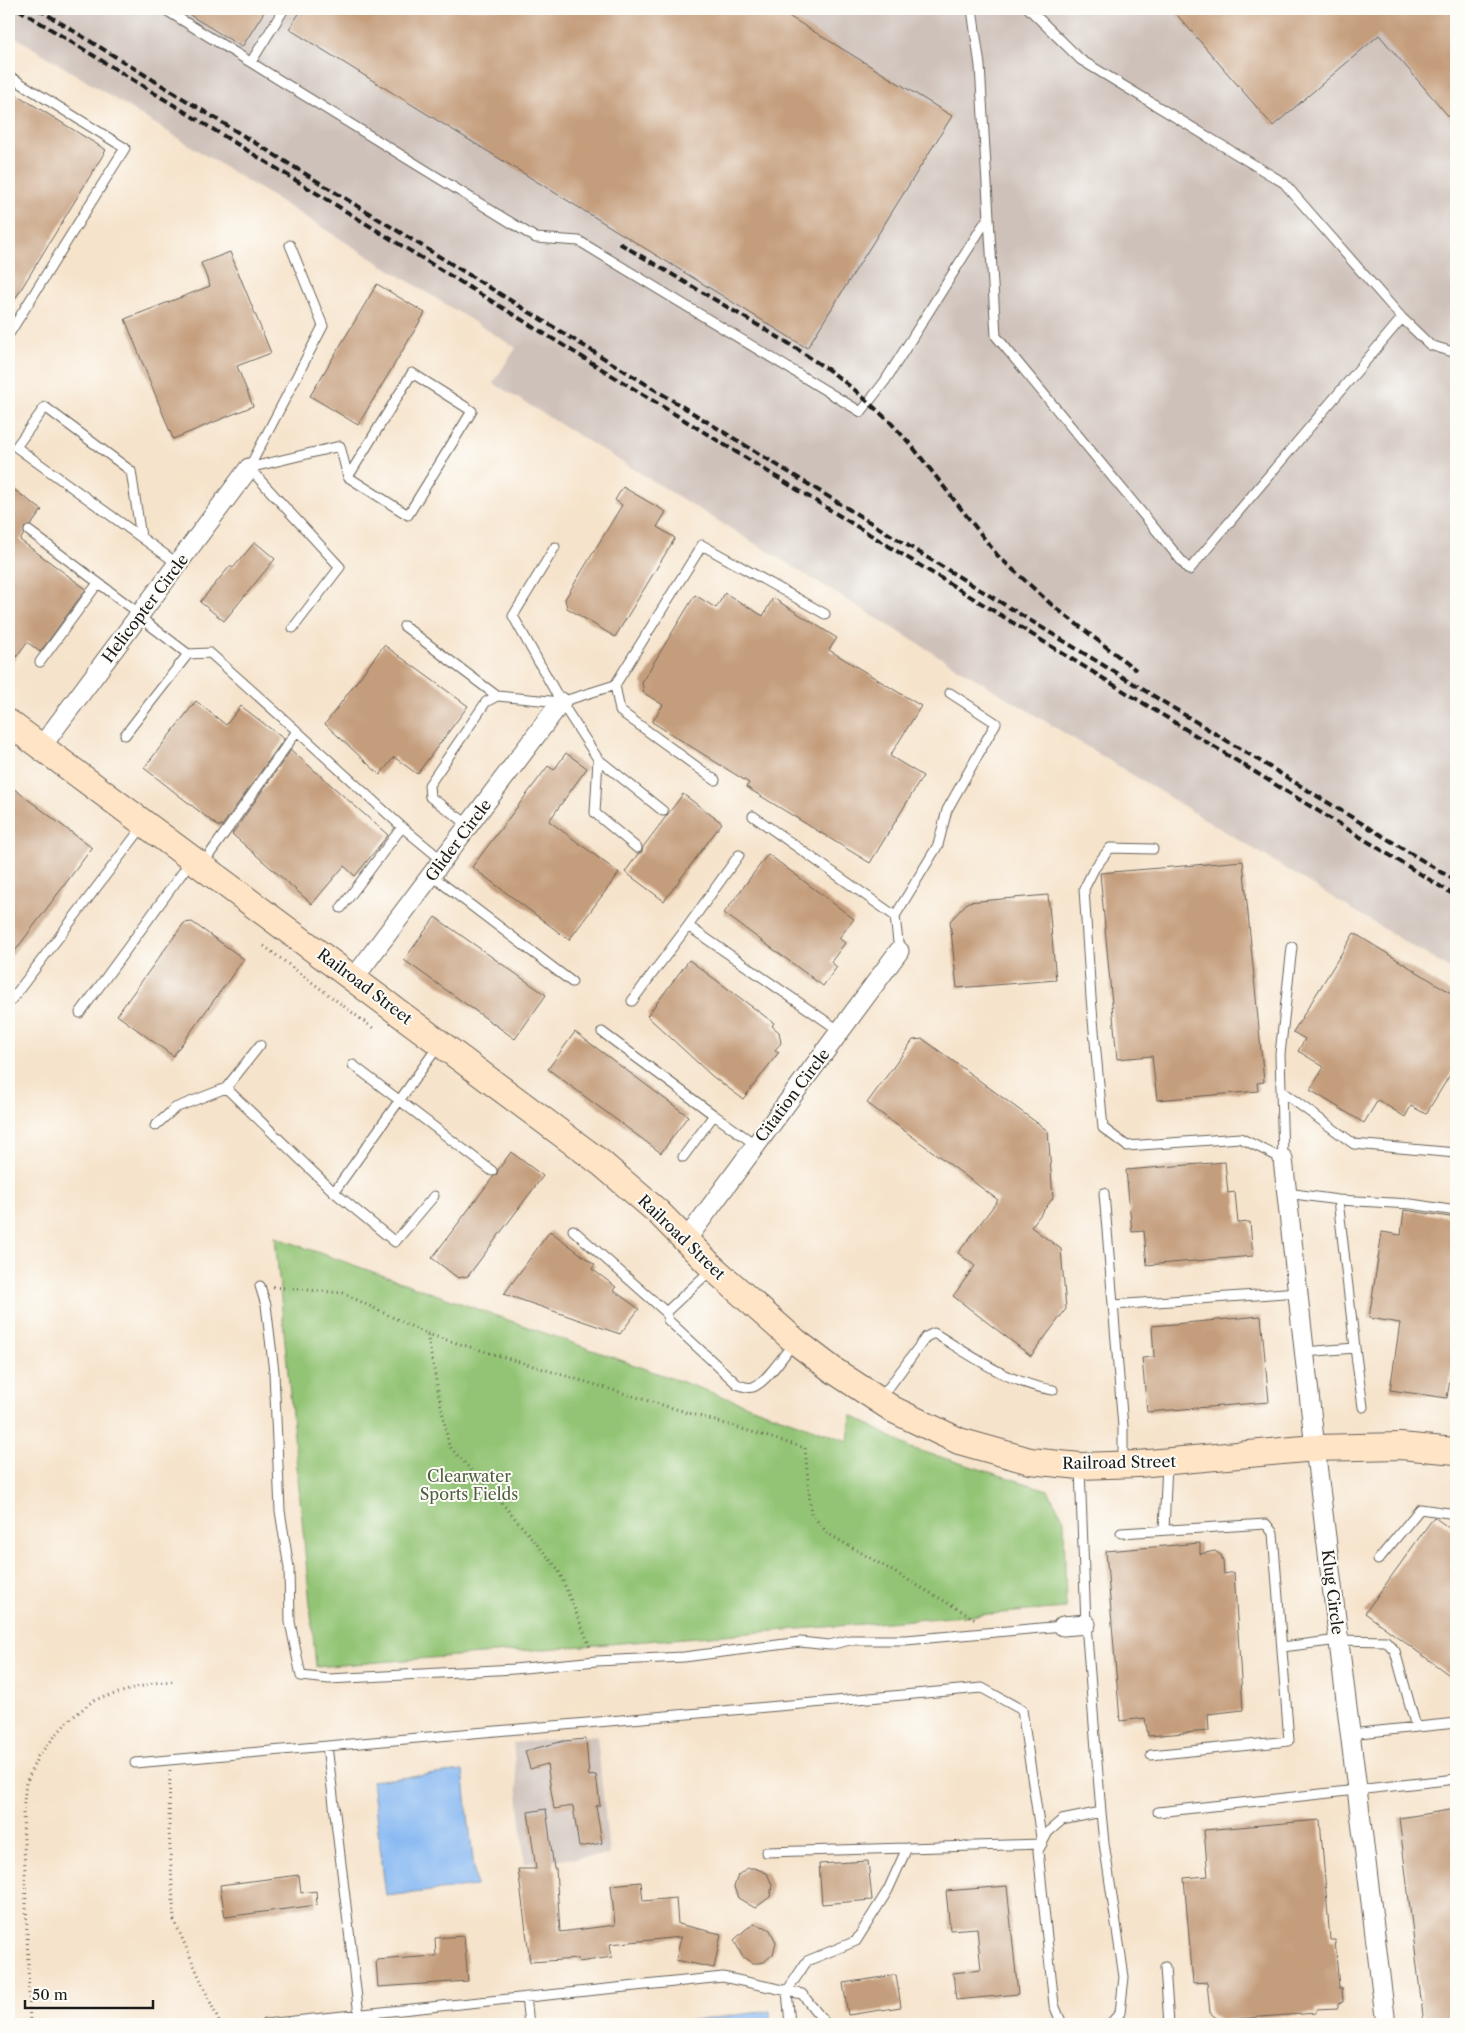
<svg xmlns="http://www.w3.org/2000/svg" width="1465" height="2033" font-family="'Libre Caslon Text',serif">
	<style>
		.industrial { fill: #cec1ba }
		.green { fill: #93c474; stroke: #587048 }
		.water { fill: #86b8f2; stroke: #516a87 }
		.building { fill: #c49d7c }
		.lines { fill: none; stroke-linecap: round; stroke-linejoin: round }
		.lane-casing { stroke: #686259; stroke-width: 11 }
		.street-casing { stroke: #686259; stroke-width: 21 }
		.secondary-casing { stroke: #686259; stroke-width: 28 }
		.path { stroke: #686259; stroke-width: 3; stroke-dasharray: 1 4; stroke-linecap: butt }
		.lane { stroke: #fff; stroke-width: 9 }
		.street { stroke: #fff; stroke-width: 19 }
		.secondary { stroke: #ffe4c6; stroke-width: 26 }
		.rail { stroke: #1c1c1c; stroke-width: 4; stroke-dasharray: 8 4; stroke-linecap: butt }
		.labels { text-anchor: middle; stroke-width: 4; stroke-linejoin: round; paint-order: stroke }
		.street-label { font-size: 16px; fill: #1c1c1c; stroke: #fdfcf7 }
		.park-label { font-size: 16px; fill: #4c5f3f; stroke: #fdfcf7 }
	</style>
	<rect width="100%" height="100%" fill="#fdfcf7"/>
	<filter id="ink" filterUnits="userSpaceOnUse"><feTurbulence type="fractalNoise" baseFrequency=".02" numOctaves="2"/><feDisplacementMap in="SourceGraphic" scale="10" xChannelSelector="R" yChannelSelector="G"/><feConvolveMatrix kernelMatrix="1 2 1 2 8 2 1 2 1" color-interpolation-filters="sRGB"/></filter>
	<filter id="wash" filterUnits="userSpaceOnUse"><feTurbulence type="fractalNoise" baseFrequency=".0096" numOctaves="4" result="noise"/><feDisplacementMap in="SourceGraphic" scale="20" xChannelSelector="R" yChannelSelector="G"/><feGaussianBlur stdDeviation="1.12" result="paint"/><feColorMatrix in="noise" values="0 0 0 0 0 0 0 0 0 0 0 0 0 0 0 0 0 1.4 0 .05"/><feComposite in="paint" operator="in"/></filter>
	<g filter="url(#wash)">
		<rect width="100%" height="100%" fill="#f6e3cb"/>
		<path class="industrial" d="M 9,9 L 1456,9 L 1456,973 L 493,383 L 516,348 L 9,33 Z
			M 597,1735 L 609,1855 L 525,1863 L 513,1743 Z"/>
		<path class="green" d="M 275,1237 L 848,1441 L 851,1415 L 911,1448 L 1048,1490 L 1064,1520 L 1066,1608 L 316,1667 Z"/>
		<path class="water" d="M 463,1771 L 476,1886 L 386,1896 L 372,1781 Z
			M 770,2011 L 771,2024 L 659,2024 Z"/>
		<g id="blocks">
			<path class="building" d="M 180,9 L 266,9 L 242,47 Z
				M 302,9 L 777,9 L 952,116 L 807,348 L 289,29 Z
				M 1172,9 L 1456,9 L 1456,125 L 1379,35 L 1273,126 Z
				M 9,90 L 106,150 L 9,309 Z
				M 230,252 L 271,353 L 237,366 L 253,406 L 173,439 L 125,319 L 210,286 L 201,263 Z
				M 377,284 L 425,313 L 358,425 L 310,396 Z
				M 9,486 L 42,510 L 31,525 L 24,528 L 24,534 L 20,540 L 86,589 L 40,652 L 27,642 L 9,667 Z
				M 623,487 L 666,512 L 657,527 L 675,538 L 615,637 L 567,608 L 565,599 L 622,505 L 615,500 Z
				M 255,542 L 275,559 L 224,621 L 200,602 L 230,566 L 233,568 Z
				M 725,593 L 763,616 L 773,598 L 837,638 L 829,650 L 921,706 L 890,756 L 923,776 L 870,863 L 746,787 L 749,783 L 652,722 L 663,705 L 644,693 L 642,682 L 695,595 L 716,608 Z
				M 384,645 L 468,706 L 417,774 L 394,757 L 380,775 L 325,724 Z
				M 196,701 L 226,725 L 241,706 L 284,739 L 222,826 L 220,825 L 219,827 L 144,768 Z
				M 291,750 L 388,835 L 355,876 L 344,866 L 312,904 L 232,834 Z
				M 566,753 L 587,768 L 549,821 L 619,873 L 569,940 L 472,867 L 548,766 L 554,770 Z
				M 9,785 L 92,848 L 9,959 Z
				M 683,794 L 722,823 L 664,901 L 625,872 L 638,854 L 642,852 L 643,847 Z
				M 768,854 L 854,919 L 839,938 L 845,943 L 831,962 L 837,967 L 823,986 L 724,913 Z
				M 1243,861 L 1264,1082 L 1257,1083 L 1258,1091 L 1157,1100 L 1152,1056 L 1117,1059 L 1100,873 Z
				M 1048,895 L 1056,980 L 957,988 L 950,921 L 968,902 Z
				M 435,917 L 546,995 L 515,1039 L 404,960 Z
				M 192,922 L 244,959 L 173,1056 L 117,1015 L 184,923 Z
				M 1354,933 L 1456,996 L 1456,1065 L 1426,1114 L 1411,1106 L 1405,1117 L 1378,1100 L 1364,1123 L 1310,1090 L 1324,1067 L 1298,1051 L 1305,1039 L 1293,1032 Z
				M 689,960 L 774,1023 L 772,1026 L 779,1032 L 781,1043 L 775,1050 L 779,1052 L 743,1099 L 712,1076 L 647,1016 Z
				M 575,1032 L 688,1116 L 661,1153 L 548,1069 Z
				M 923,1039 L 1048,1131 L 1053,1198 L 1031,1227 L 1061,1249 L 1066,1309 L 1031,1356 L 953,1296 L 975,1266 L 958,1253 L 998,1200 L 867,1103 L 913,1040 Z
				M 511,1152 L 543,1176 L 468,1276 L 458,1278 L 432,1258 L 493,1177 L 497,1174 L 498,1170 Z
				M 1225,1162 L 1228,1193 L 1235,1192 L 1238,1223 L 1250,1222 L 1253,1256 L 1147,1265 L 1144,1231 L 1132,1232 L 1126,1170 Z
				M 1404,1210 L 1456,1218 L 1456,1361 L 1453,1361 L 1447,1398 L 1390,1390 L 1400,1323 L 1369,1318 L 1382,1232 L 1401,1235 Z
				M 550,1231 L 595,1265 L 592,1269 L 616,1287 L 613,1290 L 639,1309 L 620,1334 L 504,1294 Z
				M 1261,1316 L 1269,1402 L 1147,1412 L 1142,1358 L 1154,1357 L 1152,1326 Z
				M 1434,1517 L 1456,1533 L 1456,1680 L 1365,1613 Z
				M 1200,1543 L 1200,1554 L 1215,1551 L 1221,1555 L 1223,1561 L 1224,1574 L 1234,1572 L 1243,1710 L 1208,1714 L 1209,1731 L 1148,1736 L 1145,1718 L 1120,1721 L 1106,1551 Z
				M 586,1739 L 589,1776 L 596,1775 L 600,1805 L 596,1806 L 602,1843 L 579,1847 L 573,1806 L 554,1809 L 547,1764 L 530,1769 L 525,1751 L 564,1741 Z
				M 546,1809 L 554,1869 L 556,1869 L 560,1932 L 615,1925 L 611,1885 L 641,1882 L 643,1901 L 676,1898 L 678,1924 L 721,1934 L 714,1968 L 676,1960 L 681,1937 L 610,1944 L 612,1957 L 579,1962 L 578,1959 L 530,1962 L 518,1869 L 536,1869 L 528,1812 Z
				M 1456,1809 L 1456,2024 L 1424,2024 L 1399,1818 Z
				M 1320,1820 L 1330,1940 L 1335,1940 L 1339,1988 L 1342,1988 L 1343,2002 L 1338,2003 L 1338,2008 L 1316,2009 L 1316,2013 L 1219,2020 L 1210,2013 L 1207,1982 L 1193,1983 L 1184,1878 L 1208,1876 L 1204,1830 Z
				M 868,1861 L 872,1900 L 822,1904 L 819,1864 Z
				M 748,1868 L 754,1868 L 767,1873 L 772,1885 L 770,1897 L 755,1908 L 738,1898 L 734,1887 L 738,1875 Z
				M 299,1875 L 301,1893 L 316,1891 L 317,1905 L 225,1917 L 220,1885 Z
				M 1007,1886 L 1018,1994 L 956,2000 L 953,1973 L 981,1970 L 977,1928 L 950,1930 L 946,1891 Z
				M 754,1924 L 765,1927 L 770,1930 L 776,1942 L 773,1954 L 764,1962 L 758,1963 L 752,1963 L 742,1956 L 734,1940 L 746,1929 Z
				M 464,1936 L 468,1981 L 378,1987 L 376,1960 L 436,1956 L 435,1938 Z
				M 896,1975 L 901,2007 L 848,2015 L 843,1983 Z"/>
		</g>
	</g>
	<g filter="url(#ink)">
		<use href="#blocks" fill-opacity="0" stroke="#686259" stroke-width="1"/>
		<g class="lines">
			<defs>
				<path id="lane" d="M 164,9 L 536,238 L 579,241 L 861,412 L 885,381 L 989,216
					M 972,9 L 980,66 L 996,336 L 1189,570 L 1402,318 L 1284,183 L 1081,60 L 1029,9
					M 251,62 L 284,9
					M 9,76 L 125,148 L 9,334
					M 1402,318 L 1430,345 L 1456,353
					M 249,468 L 340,446 L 348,477 L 408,515 L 472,411 L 412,373 L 348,477
					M 249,468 L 323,326 L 290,245
					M 249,468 L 340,567 L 293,628
					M 29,531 L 140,614
					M 141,537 L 131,471 L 45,407 L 16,447 L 178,564
					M 555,547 L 513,616 L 561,702 L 598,759 L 595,813 L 637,848
					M 404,626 L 497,696
					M 188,654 L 210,653 L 297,731 L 202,865
					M 40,662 L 98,583
					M 615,685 L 620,711 L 715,780
					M 297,731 L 402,827 L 442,860
					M 125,735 L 188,654 L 138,616
					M 598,759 L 663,811
					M 753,816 L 895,916
					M 469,825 L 430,797 L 429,785 L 486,702 L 497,696 L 561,702 L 615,685 L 702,545 L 825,614
					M 1153,849 L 1110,848 L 1094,869 L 1084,889 L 1091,998 L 1103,1128 L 1127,1146 L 1240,1138 L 1283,1159 L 1280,1054 L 1292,947
					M 739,855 L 688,926 L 840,1031
					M 431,875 L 572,982
					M 341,908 L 402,827
					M 899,951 L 895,916 L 938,845 L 947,810 L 996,723 L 950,693
					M 632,1001 L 688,926
					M 9,1003 L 143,826
					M 80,1013 L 191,861
					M 602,1032 L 714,1115
					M 260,1045 L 226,1088 L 334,1192 L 395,1242 L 434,1196
					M 353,1065 L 492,1171
					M 1281,1091 L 1354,1144 L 1456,1153
					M 155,1126 L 175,1108 L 226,1088
					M 683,1157 L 714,1115 L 756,1145
					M 334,1192 L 439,1045
					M 1104,1193 L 1123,1427 L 1123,1462
					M 1287,1193 L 1338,1200 L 1355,1348 L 1304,1352
					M 1338,1200 L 1411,1204 L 1456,1211
					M 573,1230 L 666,1312 L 711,1270
					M 260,1286 L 266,1305 L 274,1372 L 280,1511 L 289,1568 L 290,1622 L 301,1676 L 329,1679 L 514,1669 L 596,1661 L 684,1657 L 800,1642 L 829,1645 L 850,1640 L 906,1640 L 1063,1626
					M 1113,1305 L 1298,1292
					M 666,1312 L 668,1320 L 737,1384 C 742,1386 747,1389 753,1387 C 767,1382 784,1354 794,1343
					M 1355,1348 L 1363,1407
					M 881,1398 L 926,1337 L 934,1333 C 972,1356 1008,1383 1053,1390
					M 1080,1469 L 1086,1624 L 1101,1812 L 1104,1843 L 1124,1977 L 1120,2013 L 1110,2024
					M 1164,1530 L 1167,1463
					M 1121,1533 L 1266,1524 L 1273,1533 L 1289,1741 L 1151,1755
					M 1378,1560 L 1420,1509 L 1456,1514
					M 1282,1647 L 1339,1640 L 1386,1641 L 1395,1651 L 1416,1727
					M 1350,1734 L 1456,1723
					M 327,1746 L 359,2015
					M 135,1763 L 982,1688 L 1022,1710 L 1042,1844 L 907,1848 L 888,1890 L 856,1941 L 807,1961 L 787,1991 L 790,2024
					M 1158,1812 L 1456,1779
					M 766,1852 L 907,1848
					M 1165,1967 L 1169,2024
					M 526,1997 L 529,2024
					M 265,2024 L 723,1977 L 802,1994 L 826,2024
					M 1062,2024 L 1054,2005 L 1038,1851 L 1048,1832 L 1062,1820 L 1101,1812"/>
				<path id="street" d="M 41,747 L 249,468
					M 354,978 L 561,702
					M 1283,1159 L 1315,1448 L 1386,2024
					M 686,1240 L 899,951
					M 1063,1626 L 1086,1624"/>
				<path id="secondary" d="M 9,723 L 601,1163 L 658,1212 L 713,1268 L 795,1341 L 833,1370 L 894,1410 L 959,1441 L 1030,1461 L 1080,1466 L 1138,1464 L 1315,1448 L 1400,1446 L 1456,1451"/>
			</defs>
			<use href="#lane" class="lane-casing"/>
			<use href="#street" class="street-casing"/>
			<use href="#secondary" class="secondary-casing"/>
			<path class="path" d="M 264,946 L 374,1029
				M 273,1287 L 343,1293 L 427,1334 L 449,1446 L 507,1509 L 558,1569 L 591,1649
				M 427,1334 L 805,1448 L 811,1513 L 827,1533 L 977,1620
				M 170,1770 L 169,1830 L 174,1920 L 220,2024
				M 30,2024 L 23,1812 L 26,1783 L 38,1756 L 68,1721 L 94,1700 L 153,1683 L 175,1681"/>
			<use href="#lane" class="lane"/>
			<use href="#street" class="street"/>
			<use href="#secondary" class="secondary"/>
			<path class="rail" d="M 18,9 L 1456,896
				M 38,9 L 889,534 L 1456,881
				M 619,243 L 788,343 L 833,373 L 856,391 L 890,422 L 912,446 L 998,556 L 1052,605 L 1136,670"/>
		</g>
	</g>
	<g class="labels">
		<g class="street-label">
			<text transform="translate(145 608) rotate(-53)" y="6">Helicopter Circle</text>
			<text transform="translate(458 840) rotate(-53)" y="6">Glider Circle</text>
			<text transform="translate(365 986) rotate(37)" y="6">Railroad Street</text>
			<text transform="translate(792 1095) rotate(-53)" y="6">Citation Circle</text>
			<text transform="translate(682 1237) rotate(44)" y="6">Railroad Street</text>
			<text transform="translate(1119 1462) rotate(-1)" y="6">Railroad Street</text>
			<text transform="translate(1333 1592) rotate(83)" y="6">Klug Circle</text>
		</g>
		<g class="park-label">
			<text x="469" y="1482">Clearwater<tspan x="469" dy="18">Sports Fields</tspan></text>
		</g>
	</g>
	<rect width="1465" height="2033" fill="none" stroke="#fdfcf7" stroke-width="30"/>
	<path d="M25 2000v8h128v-8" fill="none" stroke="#1c1c1c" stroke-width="2.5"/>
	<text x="32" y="2000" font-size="15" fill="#1c1c1c" stroke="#fdfcf7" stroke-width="4" paint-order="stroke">50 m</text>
</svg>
